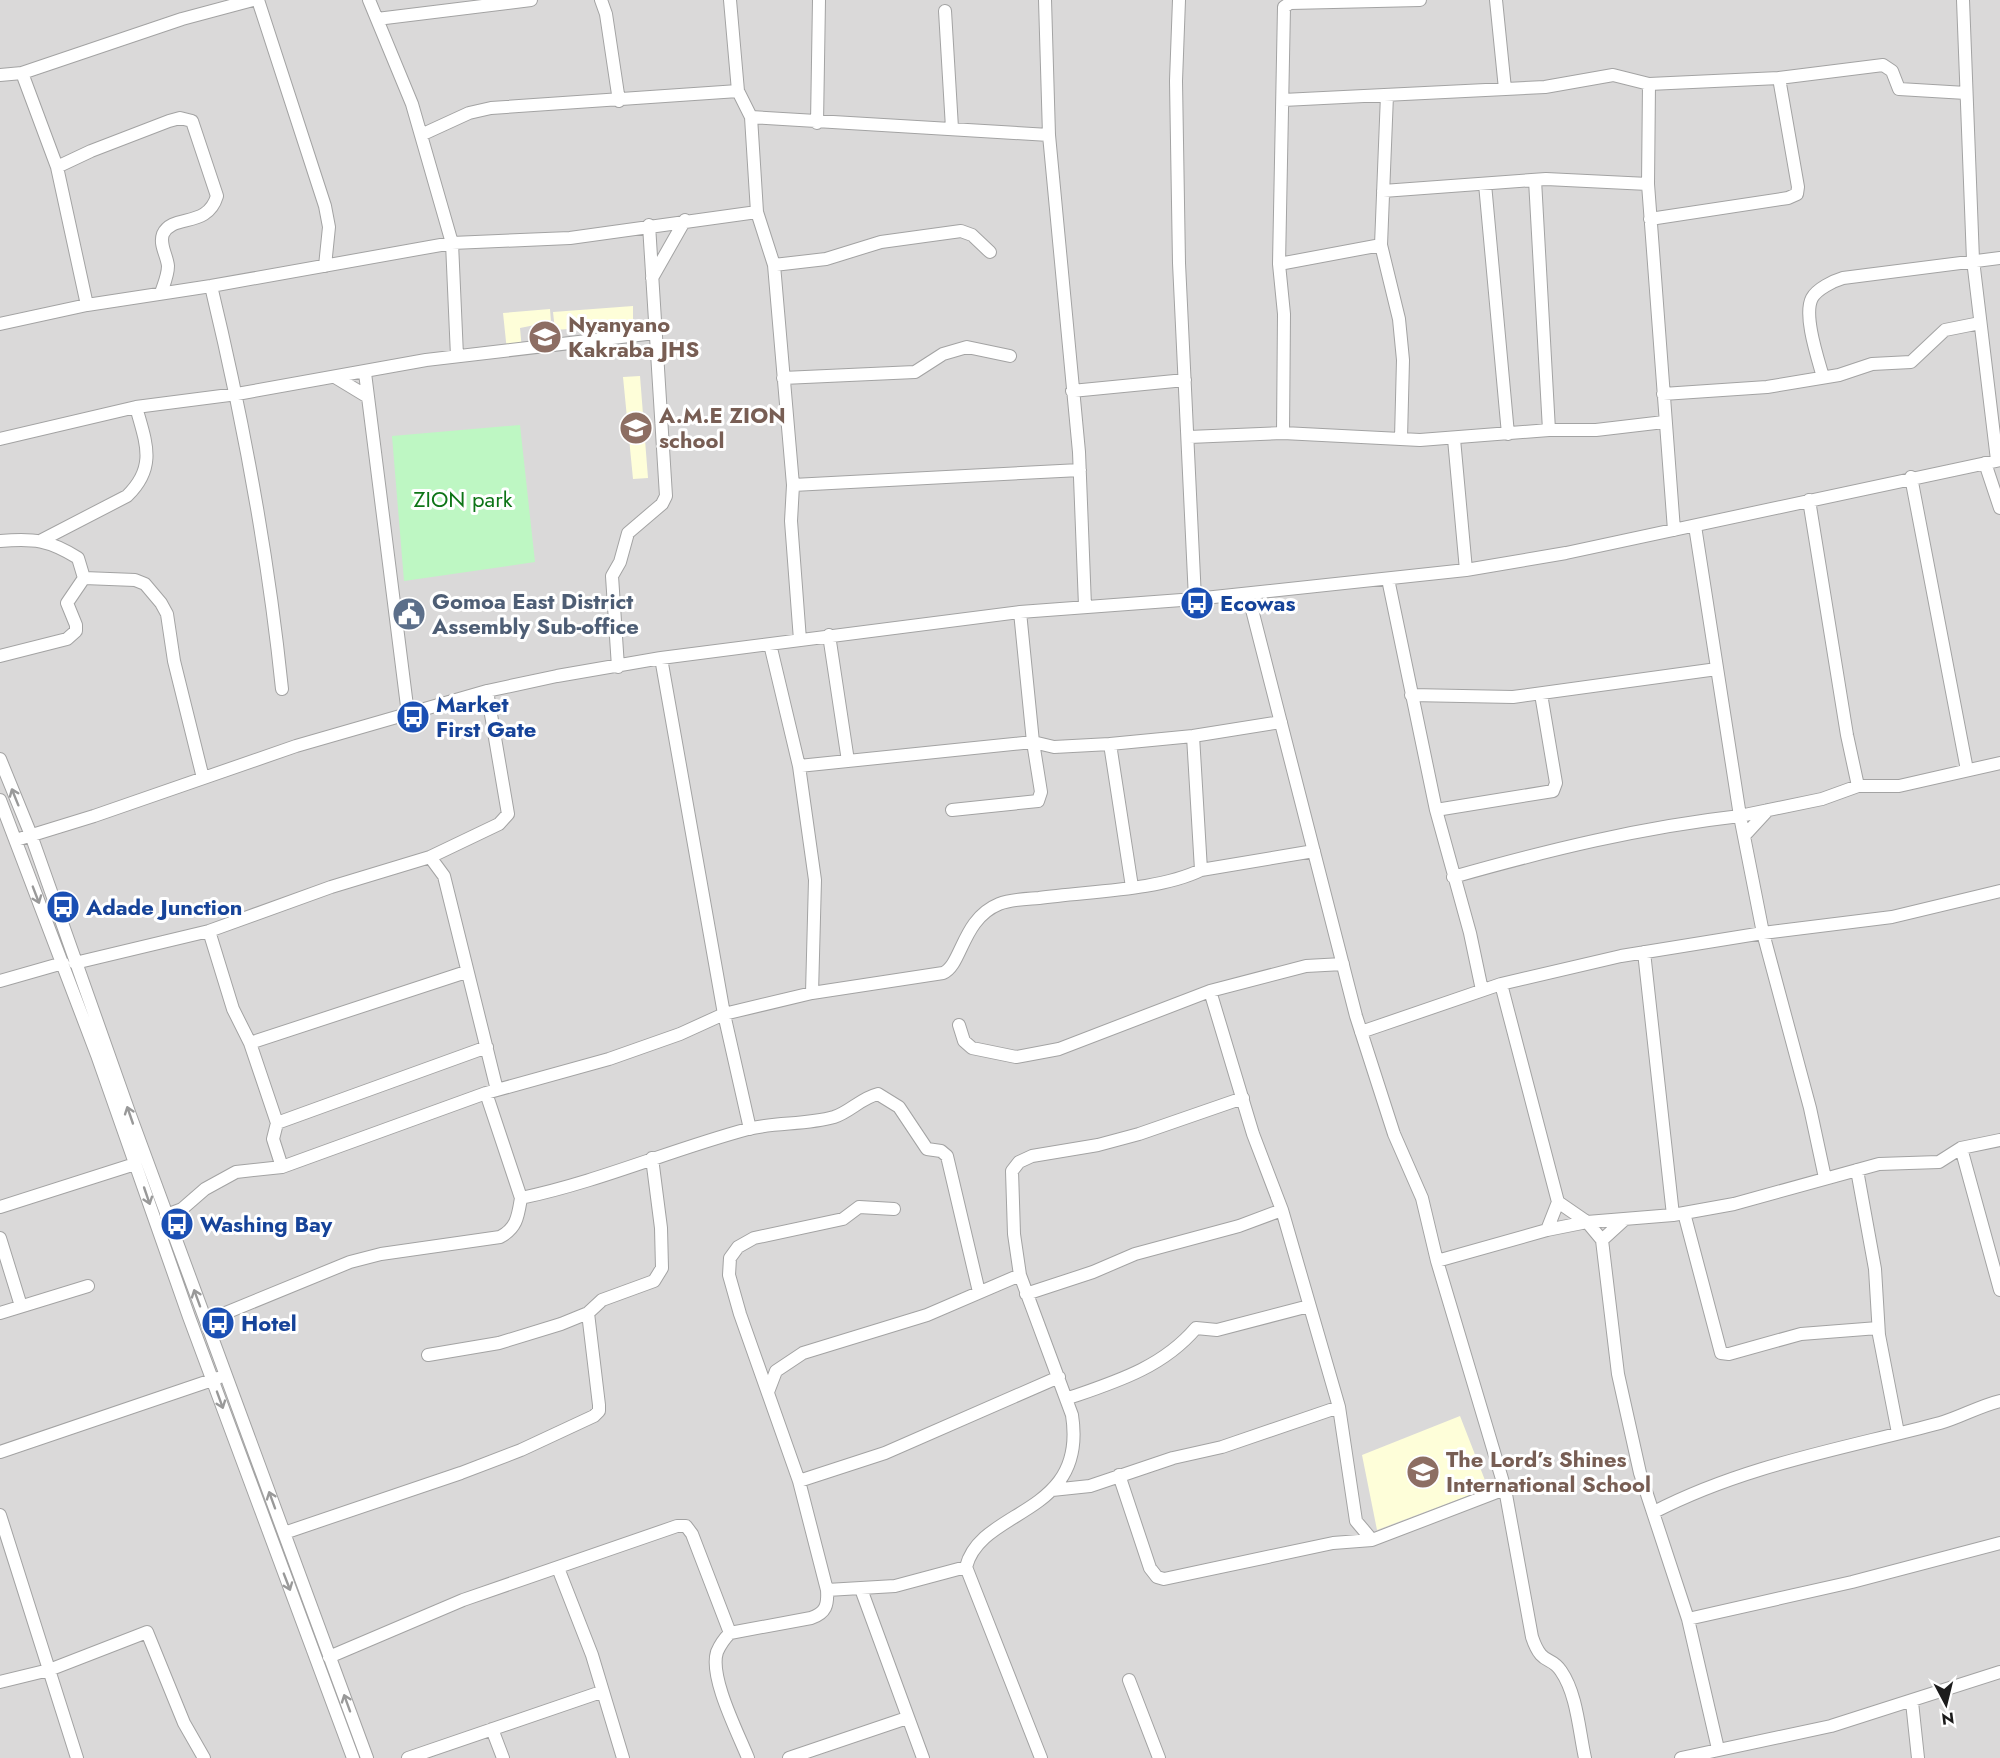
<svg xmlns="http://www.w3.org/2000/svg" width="2000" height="1758" font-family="Jost,sans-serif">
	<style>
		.residential { fill: #dad9d9 }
		.education { fill: #fefed9 }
		.park { fill: #bef7c3 }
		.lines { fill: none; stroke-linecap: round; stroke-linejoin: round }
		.minor-casing { stroke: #a3a3a3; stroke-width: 14 }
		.minor { stroke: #fff; stroke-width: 12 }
		.oneway { stroke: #999 }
		.labels { text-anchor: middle; stroke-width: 6; stroke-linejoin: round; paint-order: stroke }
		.education-label { font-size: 22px; font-weight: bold; fill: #785e54; stroke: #fff; text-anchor: start }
		.park-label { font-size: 22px; fill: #0e7517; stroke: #fff }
		.service-label { font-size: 22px; font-weight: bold; fill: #4e5e75; stroke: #fff; text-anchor: start }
		.transit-label { font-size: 22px; font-weight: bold; fill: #164399; stroke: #fff; text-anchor: start }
	</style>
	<rect width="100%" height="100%" fill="#ede9e1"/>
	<path class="residential" d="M 0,0 L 2000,0 L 2000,1758 L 0,1758 Z"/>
	<path class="education" d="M 633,306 L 633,324 L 555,330 L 553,312 Z
		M 550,309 L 553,346 L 538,347 L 535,325 L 520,328 L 522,350 L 507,351 L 503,313 Z
		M 640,376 L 648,478 L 633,479 L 623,377 Z
		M 1460,1416 L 1488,1488 L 1377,1530 L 1362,1455 Z"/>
	<path class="park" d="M 520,425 L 535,562 L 404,581 L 392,436 Z"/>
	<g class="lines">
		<defs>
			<path id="minor" d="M 258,0 L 325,206 L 329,227 L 325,266
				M 369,0 L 412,104 L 452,243 L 457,356
				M 601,0 L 606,14 L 619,101
				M 730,0 L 738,91 L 751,117 L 757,212 L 774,265 L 793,485 L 791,521 L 800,640
				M 1045,0 L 1049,135 L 1079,452 L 1085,606
				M 1179,0 L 1176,81 L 1179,263 L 1195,599
				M 1496,0 L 1505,89
				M 1963,0 L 1973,260 L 1997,460
				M 945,11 L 952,128
				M 377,19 L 531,0
				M 22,73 L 57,167 L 87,305
				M 0,75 L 22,73 L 182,19 L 253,0
				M 1649,84 L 1648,184 L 1674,530
				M 1387,95 L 1381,245 L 1399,319 L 1403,360 L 1401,438
				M 1283,100 L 1545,87 L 1613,75 L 1649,84 L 1779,78 L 1883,65 L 1892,71 L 1899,89 L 1966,93
				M 751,117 L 1049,135
				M 817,123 L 819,0
				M 421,135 L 469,113 L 491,108 L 738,91
				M 57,167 L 91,151 L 169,121 L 180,118 L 192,121 L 217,196 C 207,229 173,213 163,234 C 159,245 167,255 168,266 C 168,275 164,284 161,293
				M 1535,180 L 1549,430
				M 1485,184 L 1508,434
				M 1383,191 L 1546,179 L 1648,184
				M 1650,219 L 1788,198 L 1797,194 L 1798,187 L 1779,78
				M 1279,264 L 1381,245
				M 774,265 L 826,259 L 881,242 L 961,231 L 972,235 L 990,252
				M 652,278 L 685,220
				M 211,286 C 243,419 268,553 282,689
				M 0,324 L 87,305 L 211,286 L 452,243 L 570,238 L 757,212
				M 365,373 L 408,714
				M 335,377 L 368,397
				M 1823,377 C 1818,359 1803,315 1812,298 C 1817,289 1833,281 1843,278 L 2000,258
				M 783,378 L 915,372 L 943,354 L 967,347 L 1010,356
				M 1072,391 L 1185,380
				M 1663,394 L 1767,387 L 1839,375 L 1872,364 L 1911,362 L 1945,330 L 1980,323
				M 1283,433 L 1284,314 L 1279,264 L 1284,7 L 1290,3 L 1420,0
				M 1189,437 L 1283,433 L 1420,440 L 1549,430 L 1596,430 L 1664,422
				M 0,439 L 136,407 L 237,394 L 426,360 L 655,333
				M 1454,439 L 1466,570
				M 1985,463 L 2000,508
				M 1911,477 L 1967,770
				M 793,485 L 1080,470
				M 1809,500 L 1847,735 L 1858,786
				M 42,540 L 127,496 C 157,467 146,443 136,407
				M 0,541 C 34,538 49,540 78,558 L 84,578 L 67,603 L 76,625 L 76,631 L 67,639 L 0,656
				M 84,578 L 135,580 L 145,584 L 161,603 L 167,614 L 174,661 L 203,778
				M 1388,579 L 1436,810 L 1470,933 L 1482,990
				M 1248,594 L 1356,1016 L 1394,1134 L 1422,1198 L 1437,1261 L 1505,1489 L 1532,1637 C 1542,1667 1551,1655 1561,1671 C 1577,1694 1579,1731 1585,1758
				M 1020,612 L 1033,742 L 1054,747 L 1110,744 L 1193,736 L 1281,722
				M 829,635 L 848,761
				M 770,644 L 799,766 L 815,880 L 812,993
				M 661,658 L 724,1014 L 750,1129
				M 618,667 L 612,576 L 620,562 L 628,533 L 662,504 L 666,496 L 649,225
				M 1411,695 L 1513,697 L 1717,669
				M 1193,736 L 1201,870
				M 1110,744 L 1132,887
				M 0,759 L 31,835 L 130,1115 L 367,1758
				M 799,766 L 1033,742 L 1041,792 L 1038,801 L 952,810
				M 0,800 L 97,1055 L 189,1317 L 353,1758
				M 1436,810 L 1553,791 L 1556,783 L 1541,694
				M 1744,836 L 1768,810
				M 16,840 L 94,816 L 296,746 L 487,691 L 557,676 L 661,658 L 1020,612 L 1195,599 L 1466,570 L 1566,553 L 2000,460
				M 430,857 L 499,824 L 508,814 L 487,691
				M 1453,877 C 1548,850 1642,827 1740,816 L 1695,526
				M 209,931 L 233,1009 L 250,1043 L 277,1123 L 273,1139 L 282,1167
				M 1644,952 L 1673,1215
				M 75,963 L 209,931 L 331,887 L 430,857 L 444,876 L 497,1090
				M 0,981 L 63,963
				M 1501,984 L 1558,1202 L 1547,1230
				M 1210,991 L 1253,1134 L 1282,1210 L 1339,1407 L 1356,1521 L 1372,1540
				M 959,1025 L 964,1041 L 972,1048 L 1016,1057 L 1059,1049 L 1210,991 L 1306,966 L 1343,964
				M 1361,1032 L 1501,984 L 1621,956 L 1763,933 L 1892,917 L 2000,891
				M 250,1043 L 466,972
				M 486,1093 L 521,1198
				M 277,1123 L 487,1047
				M 1961,1148 L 2000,1290
				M 1857,1170 L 1875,1269 L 1879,1335 L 1898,1433
				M 1825,1178 L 1810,1108 L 1763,933 L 1740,816 L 1822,799 L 1858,786 L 1899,786 L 2000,763
				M 1558,1202 L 1587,1222 L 1602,1240 L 1618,1374 L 1640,1473 L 1688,1619 L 1718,1749
				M 0,1207 L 135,1164
				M 1684,1213 L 1721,1353 L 1729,1354 L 1801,1334 L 1878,1328
				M 166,1215 L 182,1209 L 205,1189 L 236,1172 L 282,1167 L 486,1093 L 609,1059 L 680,1034 L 724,1014 L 812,993 L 943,973 C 962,965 962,919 999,904 C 1011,899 1026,899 1039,898 C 1087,891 1158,891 1201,870 L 1314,851
				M 0,1238 L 21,1306
				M 1602,1240 L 1625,1219
				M 1437,1261 L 1547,1230 L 1587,1222 L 1673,1215 L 1734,1204 L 1879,1164 L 1939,1162 L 1961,1148 L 2000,1140
				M 1026,1294 L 1093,1272 L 1135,1254 L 1239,1226 L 1282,1210
				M 0,1313 L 88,1286
				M 206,1321 L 350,1262 L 381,1254 L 500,1237 C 517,1228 518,1216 521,1198 C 601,1181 670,1150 748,1129 C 776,1122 806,1125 834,1117 C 850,1112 861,1098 878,1094 L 899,1107 L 927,1149 L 941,1151 L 947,1156 L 979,1292
				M 428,1355 L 499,1343 L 561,1324 L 588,1313 L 602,1300 L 654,1281 L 662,1268 L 661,1228 L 652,1158
				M 768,1392 L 776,1371 L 803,1353 L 927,1315 L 1020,1275
				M 1066,1399 C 1115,1382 1162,1368 1196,1328 L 1217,1330 L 1309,1306
				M 0,1452 L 218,1378
				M 1119,1475 L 1150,1568 L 1157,1577 L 1164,1579 L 1333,1543 L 1372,1540 L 1505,1489
				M 799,1481 L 885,1453 L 1059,1377
				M 1052,1490 L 1090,1486 L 1173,1458 L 1222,1447 L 1339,1407
				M 1654,1512 C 1745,1465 1842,1449 1940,1423 C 1961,1417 1979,1406 2000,1401
				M 0,1515 L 77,1758
				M 284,1533 L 461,1473 L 521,1450 L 594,1416 L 599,1411 L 599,1405 L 588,1313
				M 558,1568 L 592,1655 L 623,1758
				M 861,1589 L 923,1758
				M 827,1590 L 895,1586 L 966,1567
				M 1688,1619 L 1852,1582 L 2000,1543
				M 730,1633 C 725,1638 720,1645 717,1652 C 709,1677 738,1733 748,1758
				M 329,1657 L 463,1600 L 677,1526 L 686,1526 L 692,1534 L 730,1633 L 811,1618 C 826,1613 828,1605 827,1590 L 799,1481 L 740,1314 L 729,1275 L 730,1258 L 738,1247 L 754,1238 L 843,1219 L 859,1207 L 894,1209
				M 1129,1680 L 1159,1758
				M 0,1682 L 49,1670 L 147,1632 L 184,1723 L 204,1758
				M 1912,1702 L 1918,1758
				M 492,1729 L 503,1758
				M 408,1758 L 601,1692
				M 789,1758 L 907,1718
				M 1041,1758 L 966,1567 C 981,1507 1088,1517 1072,1415 L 1020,1275 L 1014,1234 L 1012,1171 L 1019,1162 L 1032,1156 L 1098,1145 L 1139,1134 L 1243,1098
				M 1681,1758 L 1831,1726 L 2000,1672"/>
		</defs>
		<use href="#minor" class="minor-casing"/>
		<use href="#minor" class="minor"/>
	</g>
	<defs><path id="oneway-shaft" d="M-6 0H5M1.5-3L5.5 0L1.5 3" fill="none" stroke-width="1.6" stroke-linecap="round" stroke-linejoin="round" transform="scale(1.5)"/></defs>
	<g class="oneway">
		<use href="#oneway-shaft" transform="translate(15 797) rotate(-112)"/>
		<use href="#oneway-shaft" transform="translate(36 895) rotate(69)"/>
		<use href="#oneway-shaft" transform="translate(130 1115) rotate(-109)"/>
		<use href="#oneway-shaft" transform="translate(147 1196) rotate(71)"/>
		<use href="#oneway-shaft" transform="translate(197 1298) rotate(-110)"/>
		<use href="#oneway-shaft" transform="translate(220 1400) rotate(70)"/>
		<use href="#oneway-shaft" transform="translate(272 1500) rotate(-110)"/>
		<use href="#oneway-shaft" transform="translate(287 1582) rotate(69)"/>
		<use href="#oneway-shaft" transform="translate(347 1703) rotate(-110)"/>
	</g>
	<defs>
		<symbol id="school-disc" viewBox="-11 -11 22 22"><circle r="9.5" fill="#8d6e63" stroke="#fff"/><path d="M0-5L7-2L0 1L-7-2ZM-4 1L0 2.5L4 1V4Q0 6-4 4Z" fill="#fff"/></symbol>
		<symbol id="bus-disc" viewBox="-11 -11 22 22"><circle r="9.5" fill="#1a4fb4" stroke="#fff"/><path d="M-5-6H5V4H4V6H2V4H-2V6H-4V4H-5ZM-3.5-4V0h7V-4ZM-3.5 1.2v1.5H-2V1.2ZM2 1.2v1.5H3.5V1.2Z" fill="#fff"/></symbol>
		<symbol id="civic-disc" viewBox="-11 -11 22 22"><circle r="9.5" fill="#5c6f8a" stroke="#fff"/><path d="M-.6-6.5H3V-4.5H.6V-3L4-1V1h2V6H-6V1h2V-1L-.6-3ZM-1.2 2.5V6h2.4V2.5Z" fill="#fff"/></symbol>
	</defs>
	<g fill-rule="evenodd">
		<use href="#school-disc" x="526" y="318" width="38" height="38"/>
		<use href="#school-disc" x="617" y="409" width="38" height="38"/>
		<use href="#bus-disc" x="1178" y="584" width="38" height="38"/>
		<use href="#civic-disc" x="390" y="595" width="38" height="38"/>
		<use href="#bus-disc" x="394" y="698" width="38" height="38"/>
		<use href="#bus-disc" x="44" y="888" width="38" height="38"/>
		<use href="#bus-disc" x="158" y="1205" width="38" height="38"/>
		<use href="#bus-disc" x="199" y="1304" width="38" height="38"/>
		<use href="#school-disc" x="1404" y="1453" width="38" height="38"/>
	</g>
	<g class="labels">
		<g class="education-label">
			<text x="568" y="332">Nyanyano<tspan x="568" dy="25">Kakraba JHS</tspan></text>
			<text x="659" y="423">A.M.E ZION<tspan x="659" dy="25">school</tspan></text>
			<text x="1446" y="1467">The Lord’s Shines<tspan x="1446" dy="25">International School</tspan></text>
		</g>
		<g class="park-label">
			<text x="463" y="507">ZION park</text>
		</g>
		<g class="service-label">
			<text x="432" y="609">Gomoa East District<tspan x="432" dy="25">Assembly Sub-office</tspan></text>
		</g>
		<g class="transit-label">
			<text x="1220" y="611">Ecowas</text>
			<text x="436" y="712">Market<tspan x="436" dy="25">First Gate</tspan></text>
			<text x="86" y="915">Adade Junction</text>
			<text x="200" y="1232">Washing Bay</text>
			<text x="241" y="1331">Hotel</text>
		</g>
	</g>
	<g transform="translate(1946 1704) rotate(173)" stroke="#ffffff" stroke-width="4.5" paint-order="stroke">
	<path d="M0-4.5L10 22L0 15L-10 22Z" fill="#1c1c1c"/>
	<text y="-9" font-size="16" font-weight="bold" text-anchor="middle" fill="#1c1c1c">N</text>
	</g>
</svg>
